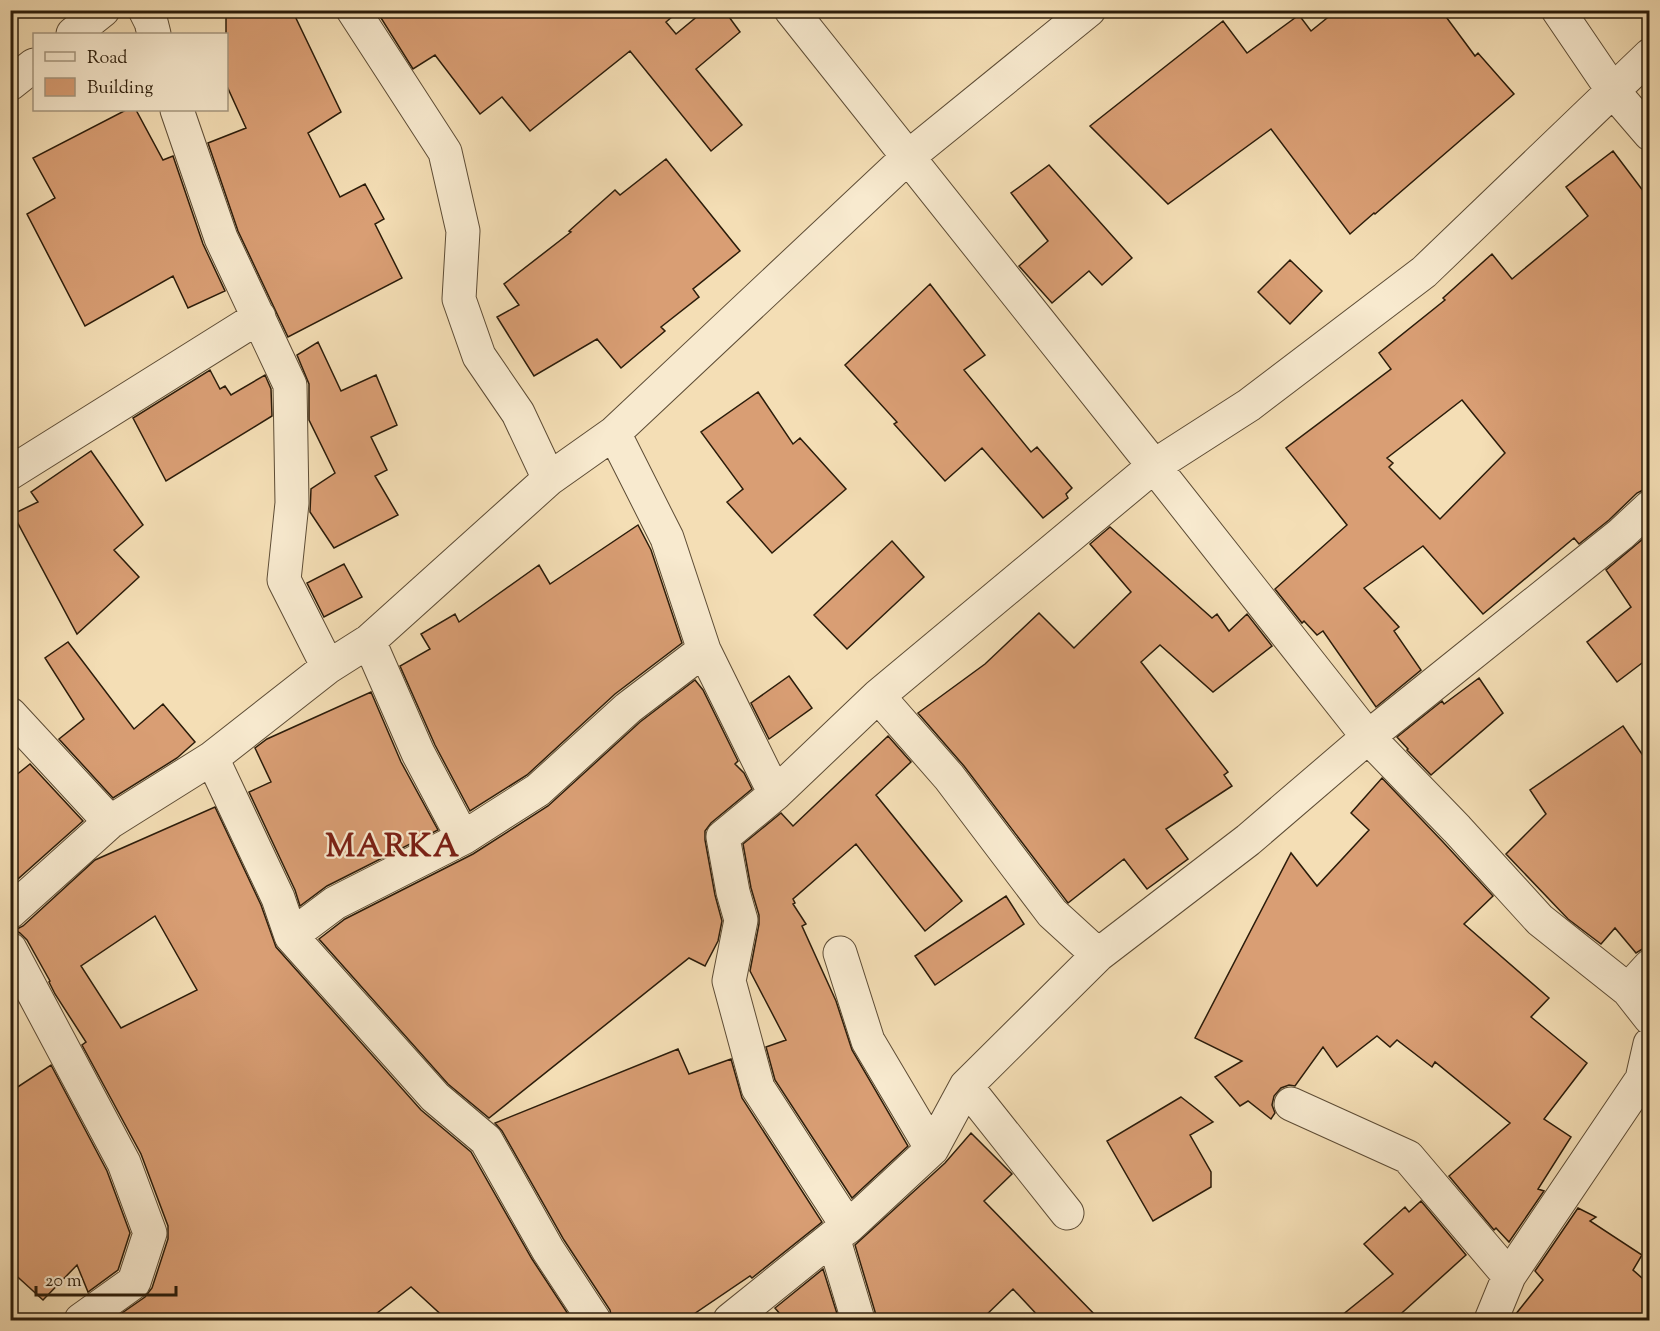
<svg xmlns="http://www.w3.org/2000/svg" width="1660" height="1331" font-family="'Sorts Mill Goudy',serif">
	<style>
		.building { fill: #d99e74; stroke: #2b1c0a; stroke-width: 1.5; fill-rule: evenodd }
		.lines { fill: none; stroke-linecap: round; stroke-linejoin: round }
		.minor-casing { stroke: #5d4c35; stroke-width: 35 }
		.minor { stroke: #f8eacf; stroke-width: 33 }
		.labels { text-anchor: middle; stroke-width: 4.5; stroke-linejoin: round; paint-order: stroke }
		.district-label { font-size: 32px; font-weight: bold; letter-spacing: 1.5px; fill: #7a1f14; stroke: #f8eacf }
	</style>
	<rect width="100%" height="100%" fill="#f4deb5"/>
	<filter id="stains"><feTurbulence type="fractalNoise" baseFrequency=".00333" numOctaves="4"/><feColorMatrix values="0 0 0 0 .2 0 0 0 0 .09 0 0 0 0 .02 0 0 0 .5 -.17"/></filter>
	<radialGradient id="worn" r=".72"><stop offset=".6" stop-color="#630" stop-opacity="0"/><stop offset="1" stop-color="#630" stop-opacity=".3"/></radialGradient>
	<path class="building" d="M 226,10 L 292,10 L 341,112 L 308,133 L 340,197 L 365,184 L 384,219 L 375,224 L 402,278 L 288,337 L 238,231 L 208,143 L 246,128 L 226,84 Z
		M 376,10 L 680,10 L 666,22 L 676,34 L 705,10 L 724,10 L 740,32 L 696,69 L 742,125 L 711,151 L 630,51 L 530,131 L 502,97 L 480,114 L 435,55 L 413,69 Z
		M 1337,10 L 1441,10 L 1475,56 L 1478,53 L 1514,94 L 1375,214 L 1374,213 L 1350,234 L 1271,129 L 1168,204 L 1090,126 L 1223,21 L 1247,53 L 1299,15 L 1311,31 Z
		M 126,110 L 136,110 L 163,160 L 173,156 L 203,244 L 225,291 L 188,308 L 173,276 L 85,326 L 27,214 L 55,198 L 33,158 Z
		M 1613,151 L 1650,200 L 1650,489 L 1645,489 L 1637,493 L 1609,520 L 1579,544 L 1574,538 L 1483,614 L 1423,546 L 1364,588 L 1399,627 L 1394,631 L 1421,670 L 1376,707 L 1323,631 L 1317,635 L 1304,621 L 1302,623 L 1275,589 L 1347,525 L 1286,448 L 1391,369 L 1379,353 L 1445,300 L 1443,298 L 1492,254 L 1512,279 L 1588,216 L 1566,187 ZM 1462,400 L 1505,453 L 1440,519 L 1389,467 L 1393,463 L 1387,458 Z
		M 666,159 L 740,251 L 693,289 L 699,297 L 661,327 L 665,331 L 621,368 L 597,339 L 534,376 L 497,317 L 519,305 L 504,284 L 571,232 L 569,231 L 615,190 L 620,195 Z
		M 1049,165 L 1132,258 L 1102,285 L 1089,271 L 1052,303 L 1019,266 L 1048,241 L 1011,193 Z
		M 1290,260 L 1322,291 L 1290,324 L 1258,292 Z
		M 930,284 L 985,355 L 964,370 L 1031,452 L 1037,447 L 1072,488 L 1066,494 L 1068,498 L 1043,518 L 982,448 L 945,481 L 894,424 L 897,422 L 845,365 Z
		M 318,342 L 341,391 L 376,375 L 397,425 L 371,437 L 387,470 L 375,476 L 398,515 L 334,548 L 310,512 L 311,489 L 335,473 L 309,420 L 309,384 L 297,355 Z
		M 210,370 L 220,389 L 225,386 L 231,395 L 265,375 L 271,389 L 272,416 L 166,481 L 133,418 Z
		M 758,392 L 793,444 L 800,438 L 846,489 L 772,553 L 727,502 L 743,489 L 701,432 Z
		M 91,451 L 143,525 L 114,550 L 139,577 L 77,634 L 13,514 L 38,502 L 31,492 Z
		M 638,525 L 651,550 L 682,643 L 615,694 L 527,775 L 470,811 L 435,745 L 400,666 L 430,649 L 421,634 L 455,614 L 459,622 L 539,565 L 550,584 Z
		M 1110,527 L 1212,618 L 1217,614 L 1229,631 L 1247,614 L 1272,646 L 1213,692 L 1160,645 L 1141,662 L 1228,772 L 1224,775 L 1232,786 L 1166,829 L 1188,859 L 1147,889 L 1124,859 L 1068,903 L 964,766 L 918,713 L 985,664 L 1039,613 L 1074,648 L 1131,592 L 1090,544 Z
		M 1650,533 L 1650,657 L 1617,682 L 1587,642 L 1631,607 L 1606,570 Z
		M 892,541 L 924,577 L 847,649 L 814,615 Z
		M 344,564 L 362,597 L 324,617 L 307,583 Z
		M 68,642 L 134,729 L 163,704 L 195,742 L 177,758 L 113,798 L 59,739 L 84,719 L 45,658 Z
		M 789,676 L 812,708 L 769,739 L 751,703 Z
		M 1479,678 L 1503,713 L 1431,775 L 1407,750 L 1408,749 L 1397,737 L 1442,701 L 1444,704 Z
		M 695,680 L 703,690 L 738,761 L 735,764 L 744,773 L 752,789 L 711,823 L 705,831 L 705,840 L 715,895 L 722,921 L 718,941 L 705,966 L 689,958 L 489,1118 L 448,1084 L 319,939 L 345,919 L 473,854 L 548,806 L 640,722 Z
		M 371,692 L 401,762 L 438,830 L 327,886 L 300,906 L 295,890 L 249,792 L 271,782 L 255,748 L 267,739 Z
		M 1623,726 L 1650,766 L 1650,948 L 1644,948 L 1636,953 L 1615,928 L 1601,944 L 1568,919 L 1506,854 L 1546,814 L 1530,790 Z
		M 888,736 L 911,762 L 876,795 L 962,901 L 925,931 L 856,844 L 793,899 L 795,903 L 793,904 L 806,924 L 802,926 L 836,1001 L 852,1050 L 908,1146 L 852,1198 L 775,1080 L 766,1047 L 786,1040 L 750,971 L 759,924 L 759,915 L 751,888 L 743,844 L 781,813 L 793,826 Z
		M 30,764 L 83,821 L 10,886 L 10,780 Z
		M 1382,778 L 1443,842 L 1493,896 L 1464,924 L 1549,998 L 1531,1017 L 1587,1063 L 1544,1119 L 1571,1137 L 1538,1189 L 1544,1191 L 1509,1242 L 1496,1228 L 1494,1230 L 1449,1176 L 1510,1123 L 1435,1062 L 1432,1067 L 1397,1040 L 1390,1047 L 1377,1036 L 1337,1067 L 1323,1047 L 1295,1086 L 1289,1085 L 1281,1088 L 1274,1096 L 1272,1105 L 1275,1113 L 1271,1119 L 1248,1101 L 1240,1106 L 1215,1077 L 1242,1061 L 1195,1038 L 1291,853 L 1317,886 L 1369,830 L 1351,813 Z
		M 215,807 L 261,905 L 276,947 L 421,1110 L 471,1152 L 532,1259 L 572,1320 L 447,1320 L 411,1287 L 368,1320 L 112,1320 L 145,1297 L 152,1288 L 168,1239 L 168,1226 L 141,1154 L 82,1045 L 86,1042 L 55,994 L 49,982 L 50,981 L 27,940 L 20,933 L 15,930 L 23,926 L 95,860 ZM 155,916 L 197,990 L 121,1028 L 81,966 Z
		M 1006,896 L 1024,924 L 935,985 L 915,956 Z
		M 678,1049 L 689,1074 L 731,1059 L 742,1098 L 822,1222 L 752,1278 L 750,1276 L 685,1320 L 612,1320 L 610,1310 L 564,1240 L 502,1131 L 495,1123 Z
		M 51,1065 L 107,1171 L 130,1233 L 118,1270 L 88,1292 L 77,1265 L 43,1300 L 10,1270 L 10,1092 Z
		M 1181,1097 L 1213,1122 L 1190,1135 L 1211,1172 L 1211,1187 L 1153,1221 L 1107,1141 Z
		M 971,1133 L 1012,1174 L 984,1201 L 1100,1320 L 1042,1320 L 1013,1289 L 981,1320 L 876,1320 L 876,1315 L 855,1245 L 945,1163 Z
		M 1421,1201 L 1466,1255 L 1394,1320 L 1336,1320 L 1393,1274 L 1364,1244 L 1405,1207 L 1409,1212 Z
		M 1578,1208 L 1596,1217 L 1590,1221 L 1642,1255 L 1633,1270 L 1650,1285 L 1650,1320 L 1511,1320 L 1543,1280 L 1535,1271 Z
		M 823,1269 L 839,1320 L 785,1320 L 775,1308 Z"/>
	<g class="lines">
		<defs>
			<path id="minor" d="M 145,10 L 151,22 L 154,34
				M 353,10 L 445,152 L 463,231 L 459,299 L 479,356 L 518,413 L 549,479
				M 791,10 L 1154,466 L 1368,737 L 1457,829 L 1540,920 L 1628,990 L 1650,1018
				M 1558,10 L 1613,91 L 1650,134
				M 73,34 L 103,10
				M 10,84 L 34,65
				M 177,110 L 221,238 L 290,385 L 292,503 L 284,580 L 328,667
				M 614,433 L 667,538 L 704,650 L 775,794 L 723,837 L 733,892 L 741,920 L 729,981 L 758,1088 L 848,1227
				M 10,473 L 259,317
				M 369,641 L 418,753 L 463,838 L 538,790 L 628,708 L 704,650
				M 878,696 L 949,777 L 1052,913 L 1098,955
				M 10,714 L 110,822
				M 212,758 L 278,898 L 291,936 L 435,1097 L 486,1140 L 548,1250 L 594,1320
				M 775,794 L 878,696 L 1154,466 L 1249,405 L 1424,272 L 1650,55
				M 10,912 L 110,822 L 212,758 L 328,667 L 369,641 L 549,479 L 614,433 L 908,157 L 1089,10
				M 291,936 L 335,903 L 463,838
				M 10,949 L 124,1163 L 150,1233 L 134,1282 L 81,1320
				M 840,953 L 868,1041 L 932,1149
				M 1628,990 L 1650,966
				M 966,1086 L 1067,1213
				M 1291,1104 L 1408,1157 L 1509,1276
				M 833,1237 L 858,1320
				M 730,1320 L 833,1237 L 848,1227 L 932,1149 L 966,1086 L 1098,955 L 1248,840 L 1368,737 L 1621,534 L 1650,507
				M 1491,1320 L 1509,1276 L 1642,1079 L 1650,1044"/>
		</defs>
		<use href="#minor" class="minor-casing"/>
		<use href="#minor" class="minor"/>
	</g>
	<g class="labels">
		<g class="district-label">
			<text x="393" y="856">MARKA</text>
		</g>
	</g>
	<rect width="1660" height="1331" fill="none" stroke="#f4deb5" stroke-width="36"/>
	<rect x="12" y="12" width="1636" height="1307" fill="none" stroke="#2b1c0a" stroke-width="3"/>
	<rect x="18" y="18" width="1624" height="1295" fill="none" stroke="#2b1c0a" stroke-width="1.5"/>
	<rect x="33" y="33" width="195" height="78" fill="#f8eacf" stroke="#a69880" stroke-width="1.5"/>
	<rect x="45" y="52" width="30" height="9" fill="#f8eacf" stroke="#a69880" stroke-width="1.5"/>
	<text x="87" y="63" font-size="18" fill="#2b1c0a">Road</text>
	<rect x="45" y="78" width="30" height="18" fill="#d99e74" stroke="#a69880" stroke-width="1.5"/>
	<text x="87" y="93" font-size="18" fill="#2b1c0a">Building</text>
	<path d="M36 1286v9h140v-9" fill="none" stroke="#2b1c0a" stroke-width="3"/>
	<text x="45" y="1286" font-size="18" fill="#2b1c0a" stroke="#f8eacf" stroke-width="4.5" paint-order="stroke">20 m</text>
	<rect width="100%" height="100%" filter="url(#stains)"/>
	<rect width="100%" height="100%" fill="url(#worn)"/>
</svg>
